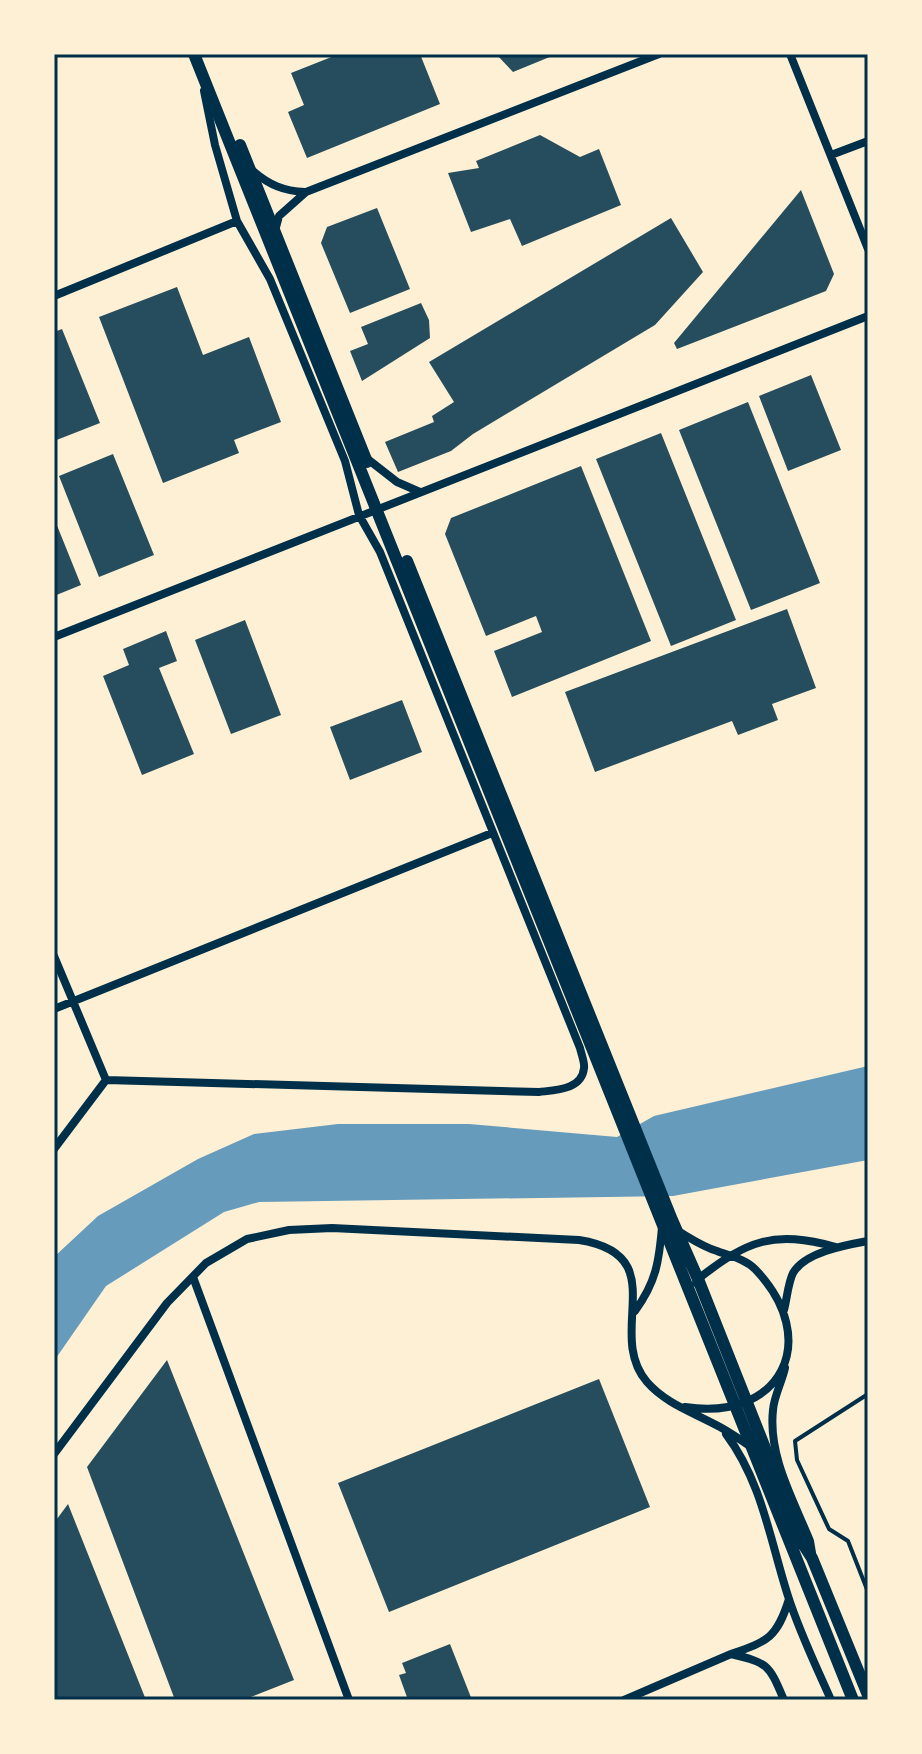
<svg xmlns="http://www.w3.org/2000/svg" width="922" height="1754" font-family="Overpass,sans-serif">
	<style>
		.water { fill: #669bbc }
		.building { fill: #264d5e }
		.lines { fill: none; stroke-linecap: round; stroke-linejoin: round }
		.service { stroke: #003049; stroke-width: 4 }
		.minor { stroke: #003049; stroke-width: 8 }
		.primary { stroke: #003049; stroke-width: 12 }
		.neatline { fill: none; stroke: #003049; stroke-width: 3 }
	</style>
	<rect width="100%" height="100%" fill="#fdf0d5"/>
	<path class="water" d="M 868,1066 L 868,1160 L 673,1196 L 259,1202 L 224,1212 L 106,1286 L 54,1361 L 54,1257 L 98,1216 L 198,1159 L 254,1134 L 338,1124 L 469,1124 L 617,1137 L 654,1116 Z"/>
	<path class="building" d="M 339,54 L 420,54 L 440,104 L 307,158 L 288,112 L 304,105 L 291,73 Z
		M 496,54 L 557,54 L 513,72 Z
		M 540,135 L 580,157 L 599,149 L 621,205 L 522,246 L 510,219 L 471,232 L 448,173 L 479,168 L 476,161 Z
		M 801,190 L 834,274 L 826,291 L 677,349 L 674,343 Z
		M 377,208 L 410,289 L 350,313 L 321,243 L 327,227 Z
		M 671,218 L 703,272 L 655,325 L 473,434 L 451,451 L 398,472 L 385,442 L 434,422 L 432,416 L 454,402 L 429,362 Z
		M 177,287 L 203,355 L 249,337 L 281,422 L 234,440 L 239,453 L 163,483 L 99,317 Z
		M 421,303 L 429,320 L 430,338 L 362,381 L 350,351 L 368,344 L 361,327 Z
		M 62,329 L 100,423 L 54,441 L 54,332 Z
		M 811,375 L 841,450 L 788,471 L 759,396 Z
		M 748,402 L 820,583 L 751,610 L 679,430 Z
		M 661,433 L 736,620 L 671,646 L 596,459 Z
		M 113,454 L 154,555 L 99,577 L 59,476 Z
		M 581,466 L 651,641 L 512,697 L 494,651 L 542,632 L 536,616 L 486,636 L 445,534 L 451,518 Z
		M 54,518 L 81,585 L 54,596 Z
		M 787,609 L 816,688 L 772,704 L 778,720 L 738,735 L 732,721 L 595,772 L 565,692 Z
		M 245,620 L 281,715 L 231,734 L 195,640 Z
		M 166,631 L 177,661 L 159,668 L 194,754 L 142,775 L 103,676 L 129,665 L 123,649 Z
		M 402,700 L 422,752 L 350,780 L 330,727 Z
		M 167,1360 L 294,1680 L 243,1700 L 175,1700 L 87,1467 Z
		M 599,1379 L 650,1507 L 389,1612 L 338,1483 Z
		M 68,1504 L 146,1700 L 54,1700 L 54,1523 Z
		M 450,1644 L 472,1700 L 408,1700 L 399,1675 L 406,1673 L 402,1663 Z"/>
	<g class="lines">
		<path class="service" d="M 868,1394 L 795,1441 L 797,1460 L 829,1529 L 848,1541 L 868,1592"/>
		<path class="minor" d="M 790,54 L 868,249
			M 831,155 L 868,141
			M 253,171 C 269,185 284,191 305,192
			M 275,231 L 279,216 L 306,192 L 659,54
			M 54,296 L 237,221
			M 365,457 L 397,482 L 420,492
			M 54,637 L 868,316
			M 54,956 L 106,1080
			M 54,1009 L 492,833
			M 54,1149 L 106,1080 L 539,1092 C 555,1090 582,1090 584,1068 C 585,1063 581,1053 580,1048 L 380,552 L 359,515 L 345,461 L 270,279 L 237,221 L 215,145 L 204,91
			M 678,1231 C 690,1238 703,1247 717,1251 C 730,1256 745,1259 755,1269 C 823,1340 781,1422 685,1407
			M 193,1277 L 349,1700
			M 696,1283 L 698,1279 C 748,1240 773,1230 836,1247
			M 784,1310 C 787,1299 788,1283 793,1273 C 805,1252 846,1245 868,1241
			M 635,1311 C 656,1282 659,1262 662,1227
			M 785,1368 C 782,1382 774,1396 773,1410 C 768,1456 793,1499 810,1541 L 812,1553
			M 726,1434 C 762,1482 770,1540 788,1596 C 799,1631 816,1666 831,1700
			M 54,1454 L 167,1303 L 206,1263 L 247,1239 L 289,1230 L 332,1228 L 579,1240 C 675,1255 604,1332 647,1382 C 666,1404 695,1413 720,1427 C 731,1433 741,1440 751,1447
			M 624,1700 L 731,1654
			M 784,1700 C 769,1665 769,1663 731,1654 C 768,1641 777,1638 789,1599"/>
		<path class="primary" d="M 194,54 L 853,1700
			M 240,145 L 367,462
			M 407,561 L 672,1220 L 698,1279 L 803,1544 L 812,1558 L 868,1695"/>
	</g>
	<rect width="922" height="1754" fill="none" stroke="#fdf0d5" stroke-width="112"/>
	<rect x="56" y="56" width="810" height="1642" class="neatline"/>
</svg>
